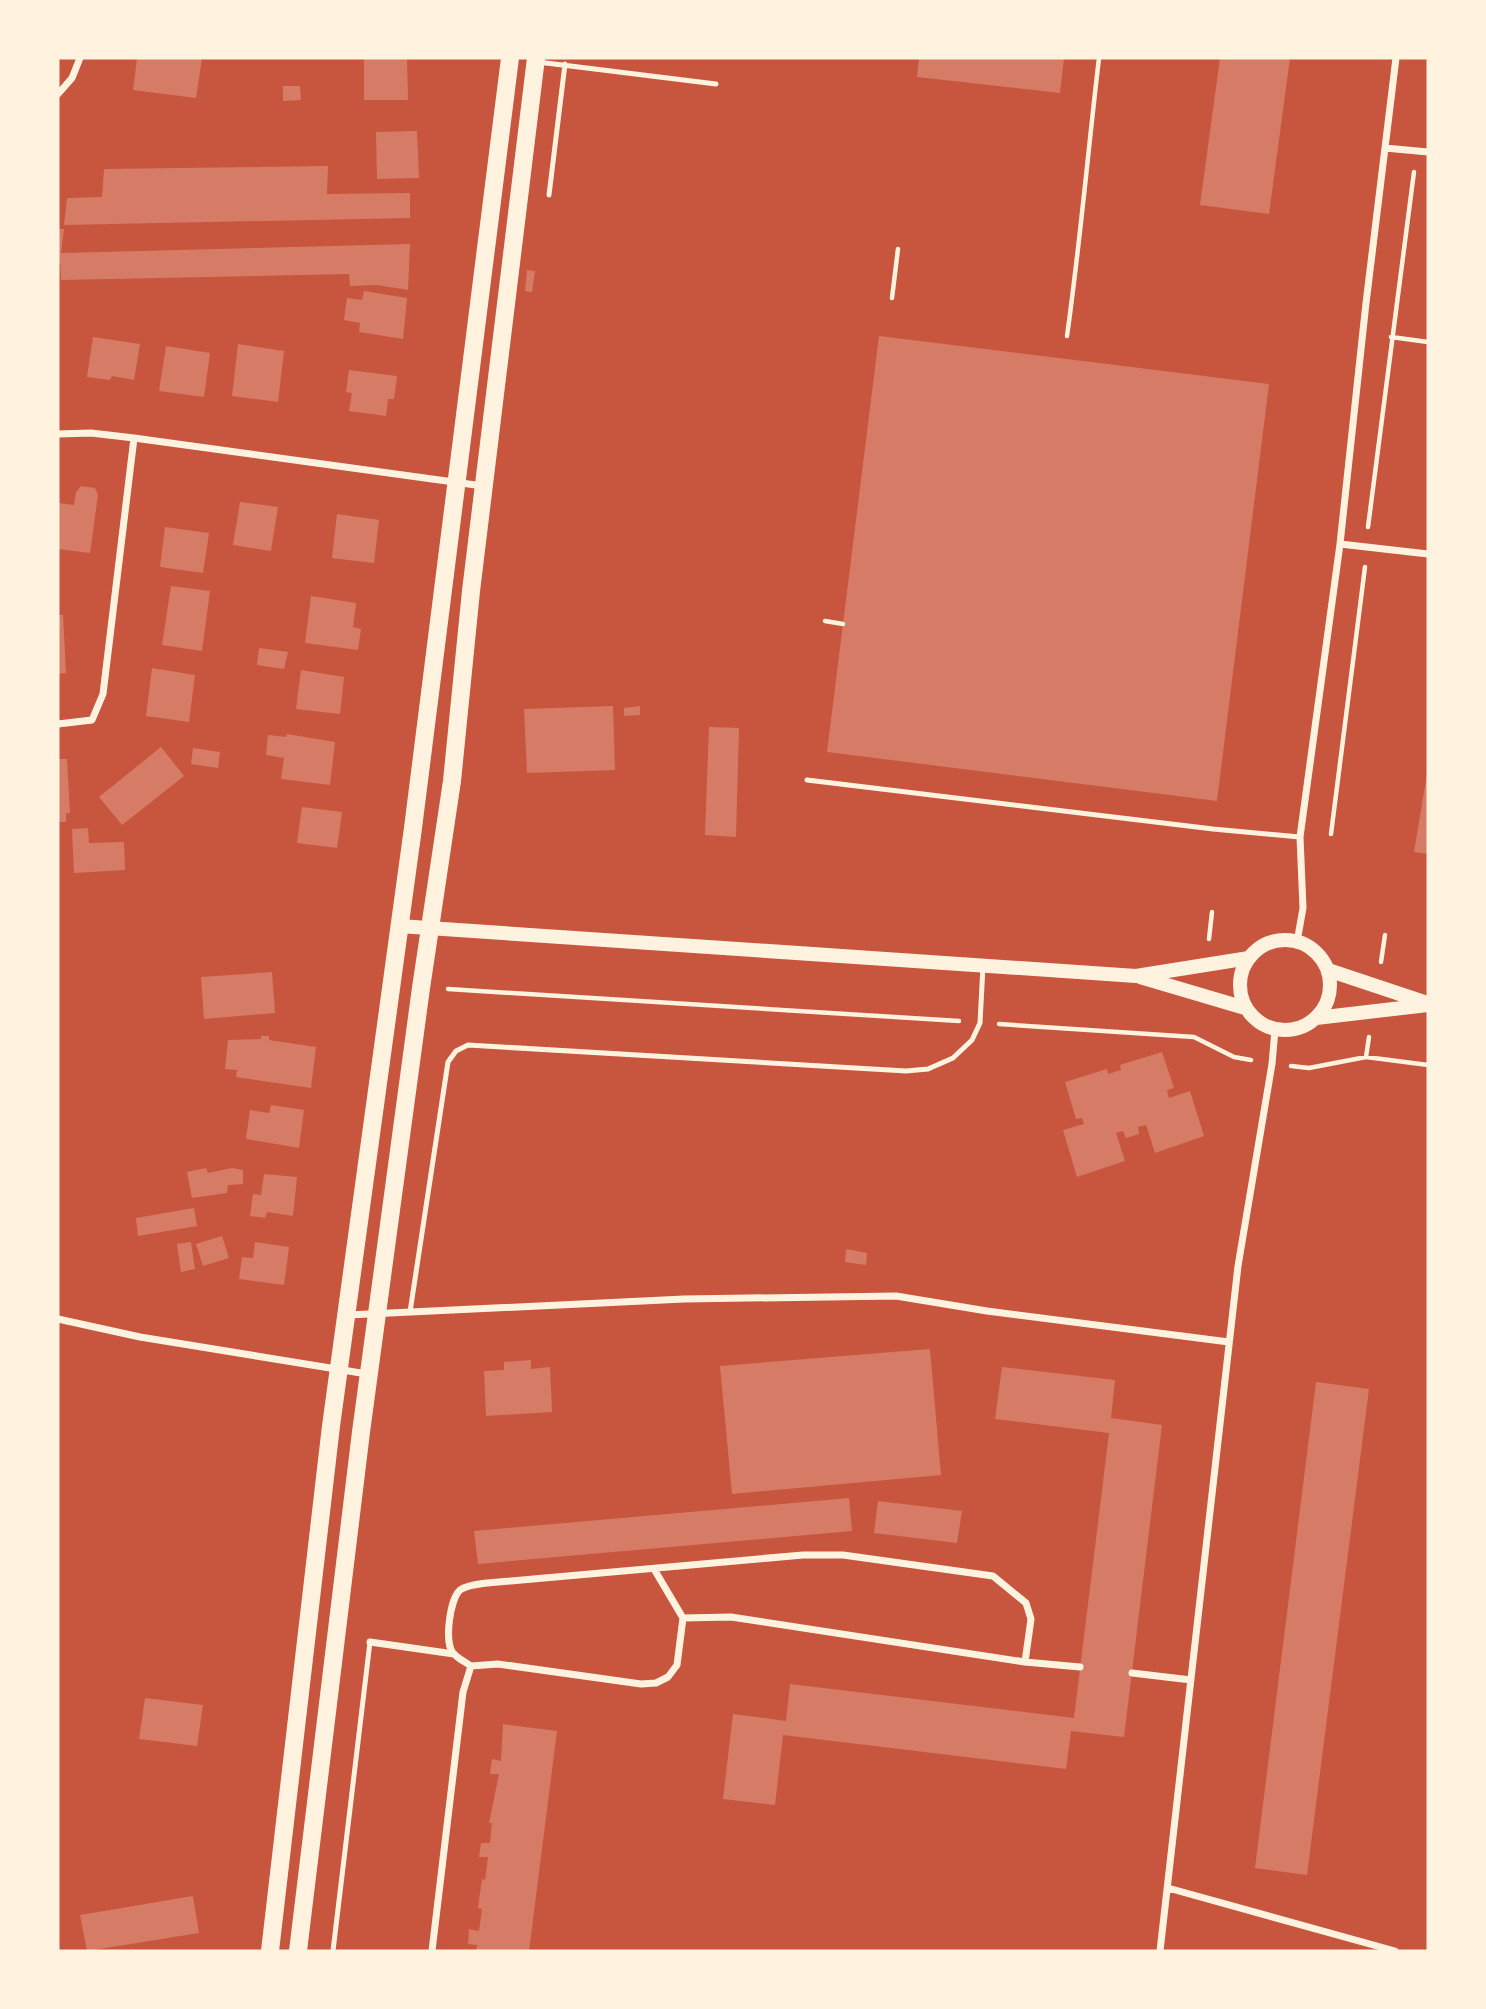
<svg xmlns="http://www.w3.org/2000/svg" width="1486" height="2009" font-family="'Roboto Condensed',sans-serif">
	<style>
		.building { fill: #d67c66 }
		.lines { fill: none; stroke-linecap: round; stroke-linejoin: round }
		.path { stroke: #fff3e0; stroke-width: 4.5 }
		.service { stroke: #fff3e0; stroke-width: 5 }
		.minor { stroke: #fff3e0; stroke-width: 7 }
		.secondary { stroke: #fff3e0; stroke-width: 14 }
		.primary { stroke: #fff3e0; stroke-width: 18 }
	</style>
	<rect width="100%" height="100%" fill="#c8553d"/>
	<path class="building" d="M 137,58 L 202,58 L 196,98 L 133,90 Z
		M 364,58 L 407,58 L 408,100 L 364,100 Z
		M 919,58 L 1064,58 L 1060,93 L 917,77 Z
		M 1220,58 L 1290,58 L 1269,214 L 1200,205 Z
		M 283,86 L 300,86 L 301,100 L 283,101 Z
		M 417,131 L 419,178 L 377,179 L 376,132 Z
		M 328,166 L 327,194 L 410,193 L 410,218 L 64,225 L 67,198 L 102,197 L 104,169 Z
		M 58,229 L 64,229 L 61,253 L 410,244 L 408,290 L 377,285 L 350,286 L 349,274 L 61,280 L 60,263 L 58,263 Z
		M 527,270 L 535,271 L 532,292 L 525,291 Z
		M 364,291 L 407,298 L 403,339 L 359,332 L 360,323 L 344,320 L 347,298 L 362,300 Z
		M 879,336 L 1269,384 L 1217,801 L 827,752 Z
		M 93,337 L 140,344 L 134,380 L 112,376 L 110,380 L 87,377 Z
		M 238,344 L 284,351 L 278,402 L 232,396 Z
		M 166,346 L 210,353 L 204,397 L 159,391 Z
		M 349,370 L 397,376 L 394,399 L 388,399 L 386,416 L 349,411 L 352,393 L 346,392 Z
		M 81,486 L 95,488 L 98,495 L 90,553 L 58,549 L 58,503 L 74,505 L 76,492 Z
		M 240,502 L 278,507 L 271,551 L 233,545 Z
		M 337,514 L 379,520 L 374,563 L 332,558 Z
		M 165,527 L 209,533 L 203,573 L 160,567 Z
		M 171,586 L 210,591 L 202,651 L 162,645 Z
		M 311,596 L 356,603 L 353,627 L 361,629 L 358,650 L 305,643 Z
		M 58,615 L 63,615 L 66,673 L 58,674 Z
		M 259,648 L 288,652 L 284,669 L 257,665 Z
		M 152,668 L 195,675 L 189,722 L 146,716 Z
		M 301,670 L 344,677 L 340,714 L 296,709 Z
		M 613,706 L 615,770 L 527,773 L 524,709 Z
		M 640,706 L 640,715 L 624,716 L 624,708 Z
		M 709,727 L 739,728 L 736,837 L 705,835 Z
		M 287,734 L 335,742 L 330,785 L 281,779 L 284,758 L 266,755 L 268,735 L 286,737 Z
		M 161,747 L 184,776 L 122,825 L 99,797 Z
		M 193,748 L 220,752 L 218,768 L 191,764 Z
		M 58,759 L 67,759 L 70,813 L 66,813 L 66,822 L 58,822 Z
		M 1427,774 L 1428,774 L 1428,854 L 1414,852 Z
		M 302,807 L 342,812 L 337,848 L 297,843 Z
		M 88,828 L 89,843 L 124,842 L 125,870 L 74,873 L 72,829 Z
		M 272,972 L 275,1013 L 204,1019 L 201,977 Z
		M 261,1036 L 269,1036 L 269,1040 L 316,1047 L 311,1088 L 236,1077 L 237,1070 L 225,1069 L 228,1040 L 261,1039 Z
		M 1162,1052 L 1174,1088 L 1167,1090 L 1169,1098 L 1190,1091 L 1204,1136 L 1155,1153 L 1146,1125 L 1138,1127 L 1139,1134 L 1126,1138 L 1123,1131 L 1116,1133 L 1125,1161 L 1077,1177 L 1063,1130 L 1084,1124 L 1082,1118 L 1076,1119 L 1065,1082 L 1107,1069 L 1108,1074 L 1121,1070 L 1120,1065 Z
		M 271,1105 L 304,1110 L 299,1148 L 246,1139 L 250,1110 L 269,1113 Z
		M 206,1168 L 208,1173 L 232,1168 L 243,1170 L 243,1184 L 228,1185 L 227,1193 L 192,1198 L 187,1172 Z
		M 264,1174 L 297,1177 L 293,1216 L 267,1212 L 265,1218 L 250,1216 L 253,1194 L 261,1195 Z
		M 194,1208 L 197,1226 L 138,1236 L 136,1218 Z
		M 222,1236 L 229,1258 L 203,1266 L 196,1244 Z
		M 191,1242 L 195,1269 L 181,1272 L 177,1244 Z
		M 255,1242 L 289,1247 L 284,1285 L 239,1279 L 242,1257 L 253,1258 Z
		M 846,1249 L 867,1253 L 866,1265 L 845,1262 Z
		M 930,1349 L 941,1475 L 732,1494 L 720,1366 Z
		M 531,1360 L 531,1369 L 550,1367 L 552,1412 L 486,1416 L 484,1371 L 504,1370 L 504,1362 Z
		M 1002,1367 L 1115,1380 L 1111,1418 L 1162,1425 L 1124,1737 L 1071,1731 L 1066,1769 L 783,1735 L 775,1805 L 723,1799 L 733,1714 L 786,1721 L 790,1684 L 1074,1718 L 1109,1433 L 995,1419 Z
		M 1316,1382 L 1369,1389 L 1307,1875 L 1255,1868 Z
		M 849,1498 L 852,1531 L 478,1564 L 474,1531 Z
		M 878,1501 L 962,1511 L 957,1543 L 874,1533 Z
		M 145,1698 L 203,1705 L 197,1746 L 139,1739 Z
		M 503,1724 L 557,1731 L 529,1951 L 476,1951 L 477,1945 L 468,1944 L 469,1929 L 479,1931 L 482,1909 L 478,1908 L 482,1879 L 485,1880 L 488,1857 L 479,1857 L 481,1843 L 490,1843 L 492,1823 L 489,1823 L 499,1774 L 490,1774 L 492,1759 L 501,1761 Z
		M 193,1896 L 199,1933 L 87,1951 L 80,1915 Z"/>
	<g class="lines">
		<path class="path" d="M 892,298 L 898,249
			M 1067,336 C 1080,244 1088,151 1099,58
			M 1391,337 L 1428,342
			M 1368,527 L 1414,172
			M 825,621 L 843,624
			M 1331,834 L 1365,567
			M 1209,939 L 1212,912
			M 1381,962 L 1385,935
			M 448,989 L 959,1021
			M 999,1024 L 1194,1037 L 1234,1057 L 1251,1060
			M 1366,1057 L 1369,1037
			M 1291,1066 L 1309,1068 L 1366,1057 L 1428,1065"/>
		<path class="service" d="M 538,62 L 716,84
			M 549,195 L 565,64
			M 807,780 L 1213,829 L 1300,837
			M 410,1312 L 448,1062 L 456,1051 L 468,1045 L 906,1071 L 928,1069 L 953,1058 L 972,1040 L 980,1023 L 983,966
			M 333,1951 L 370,1642"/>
		<path class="minor" d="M 58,94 L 72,78 L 80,58
			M 1385,148 L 1428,152
			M 58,434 L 91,433 L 134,438 L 483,486
			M 1340,544 L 1428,554
			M 58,724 L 92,720 L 103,694 L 134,438
			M 1297,942 L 1303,908 L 1300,837 L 1340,544 L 1366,303 L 1396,58
			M 348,1315 L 684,1299 L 896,1296 L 987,1311 L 1229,1342
			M 58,1319 L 140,1337 L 367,1374
			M 370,1642 L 454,1654
			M 1025,1662 L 1080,1667
			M 471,1666 C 465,1662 457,1658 453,1653 C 444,1642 450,1599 460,1590 C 467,1585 479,1584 487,1583 L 803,1555 L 843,1555 L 993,1576 L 1026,1603 L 1031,1619 L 1025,1662 L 731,1617 L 683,1618
			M 1132,1673 L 1191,1680
			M 1168,1888 L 1395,1951
			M 432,1951 L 463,1692 L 471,1666 L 498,1664 L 641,1684 L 656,1683 L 668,1677 L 677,1665 L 683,1618 L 654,1569
			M 1160,1951 L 1238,1266 L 1272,1064 L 1275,1030"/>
		<path class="secondary" d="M 399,926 L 1136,976 L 1249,958
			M1240 985a45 45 0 1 1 90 0a45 45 0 1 1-90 0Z
			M 1328,970 L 1427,1003
			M 1140,977 L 1245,1008
			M 1316,1018 L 1428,1005"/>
		<path class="primary" d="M 270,1951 L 331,1426 L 413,828 L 510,58
			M 298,1951 L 361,1432 L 421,988 L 452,781 L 471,591 L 536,58"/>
	</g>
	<rect width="1486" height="2009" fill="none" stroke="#fff3e0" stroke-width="119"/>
</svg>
